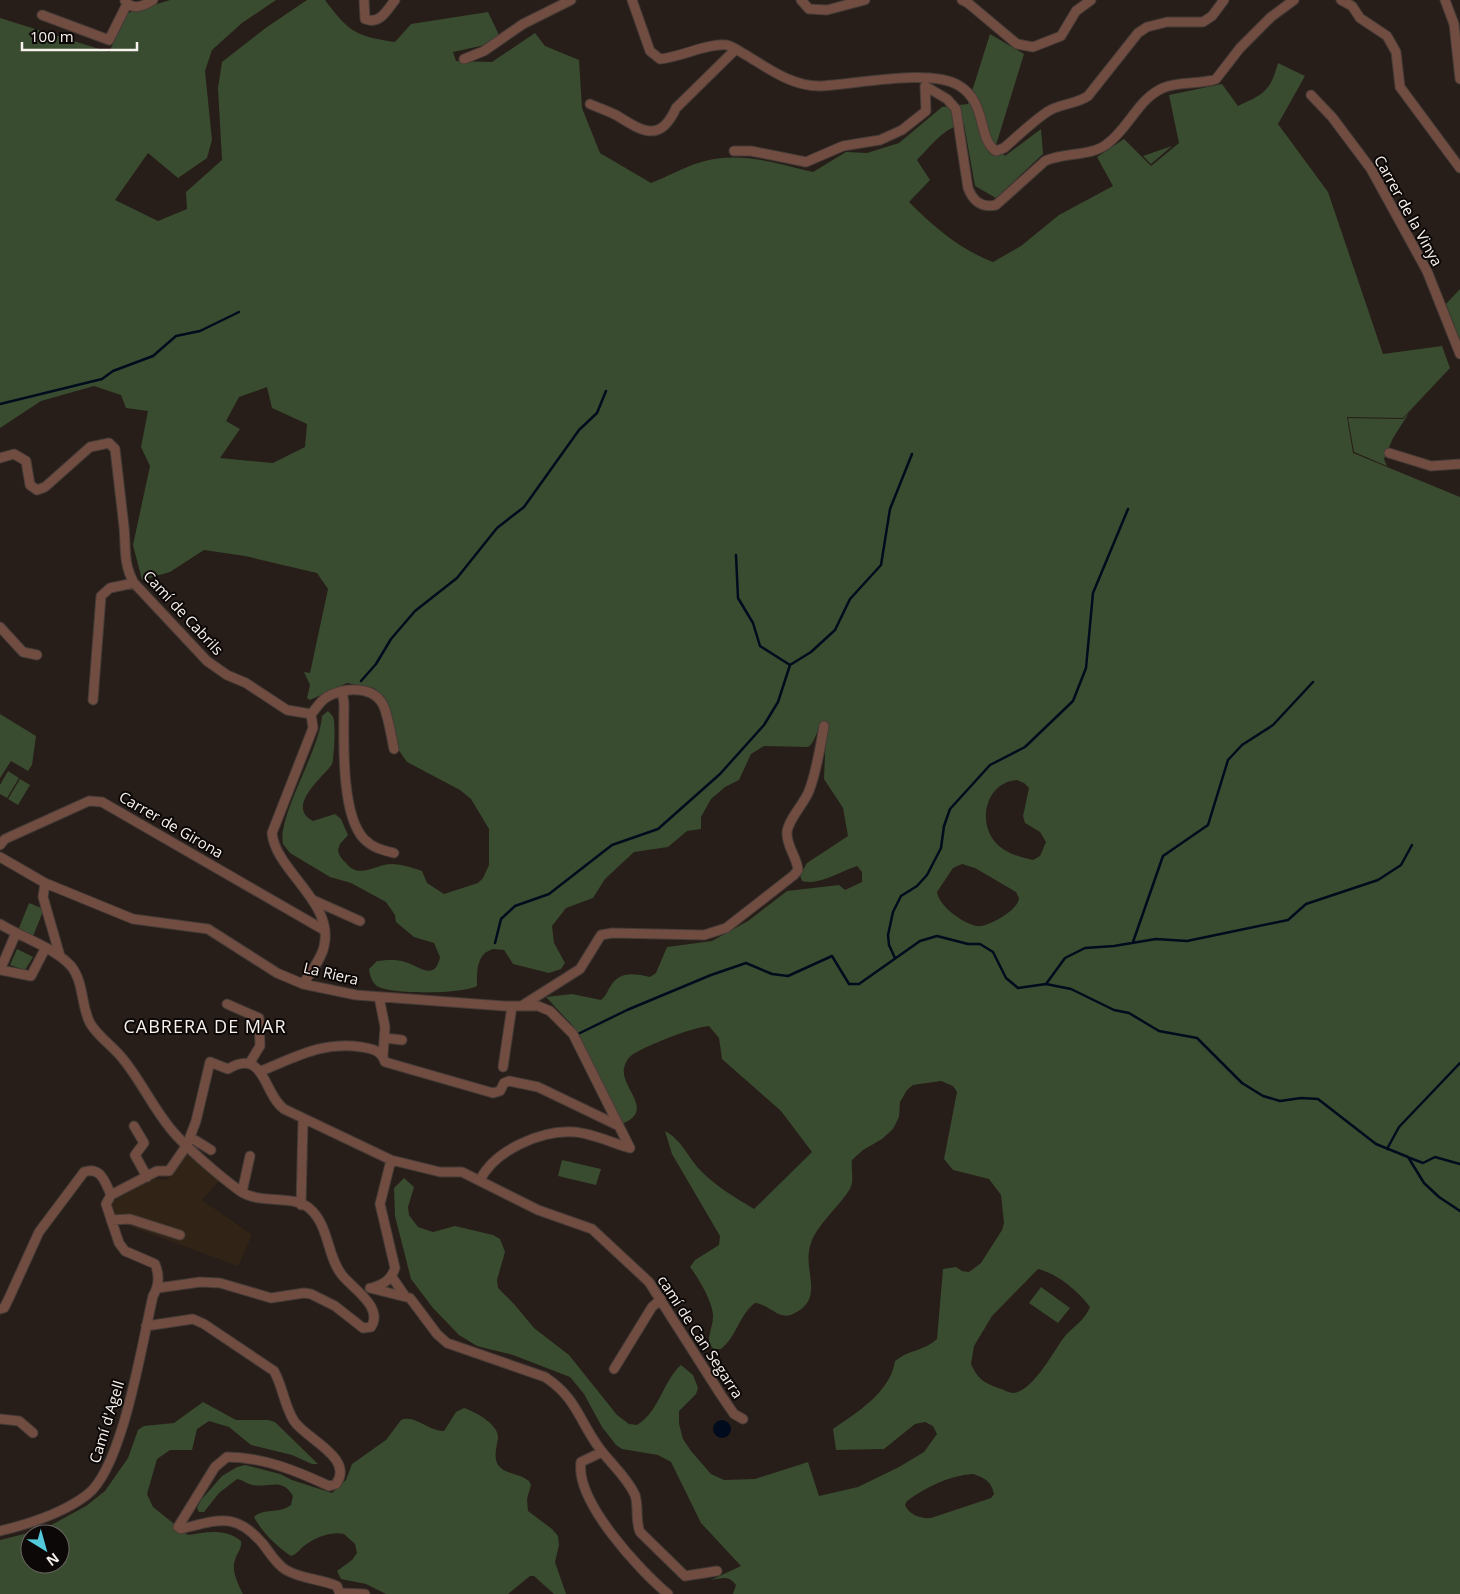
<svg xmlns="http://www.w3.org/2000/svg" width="1460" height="1594" font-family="'Open Sans',sans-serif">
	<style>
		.education { fill: #312417 }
		.green { fill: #394c2f; fill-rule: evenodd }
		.water { fill: #000b1d }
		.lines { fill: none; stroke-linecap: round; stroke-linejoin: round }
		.stream { stroke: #000b1d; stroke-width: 2.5 }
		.street-casing { stroke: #443b37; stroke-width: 11 }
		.street { stroke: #714c41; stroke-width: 9 }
		.labels { text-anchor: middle; stroke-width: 4; stroke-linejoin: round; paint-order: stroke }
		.street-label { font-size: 15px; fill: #f8f1ee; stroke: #0c0807 }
		.quarter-label { font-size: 18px; letter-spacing: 1px; fill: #f8f1ee; stroke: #0c0807 }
	</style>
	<rect width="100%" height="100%" fill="#271d19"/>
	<path class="education" d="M 187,1150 L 219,1181 L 202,1200 L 252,1235 L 238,1266 L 118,1222 L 111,1210 L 113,1201 L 152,1178 L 167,1180 Z"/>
	<path class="green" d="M 170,0 L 276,0 L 242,23 L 212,50 L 205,71 L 212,140 L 207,158 L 178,178 L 148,153 L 115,200 L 158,221 L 187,209 L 186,192 L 222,160 L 218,88 L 222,62 L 267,27 L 307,0 L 325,0 C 349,32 355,36 395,42 L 411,24 L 488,12 L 499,35 L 485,45 L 453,52 L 456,61 L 492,62 L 535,33 L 545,46 L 579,60 L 582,108 L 600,153 L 651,183 C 667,177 682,168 698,163 C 737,150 775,163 813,172 L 846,152 L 867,153 L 899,143 L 942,107 L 968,104 L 990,34 L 1024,54 L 996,145 L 1005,156 L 1041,129 L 1043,154 L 996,198 L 975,186 L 964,124 C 944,127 931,146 917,160 L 930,180 L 909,202 C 934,227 959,249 993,262 L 1021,246 L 1059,215 L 1113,186 L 1097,157 L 1124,139 L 1151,166 L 1179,143 L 1169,95 L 1222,84 L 1238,106 C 1264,94 1270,92 1278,63 L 1305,76 L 1278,124 L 1328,192 L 1383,354 L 1442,346 L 1450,368 L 1403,418 L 1347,417 L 1353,453 L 1460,497 L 1460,1594 L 733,1594 L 736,1585 C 729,1575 722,1578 711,1580 L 741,1566 L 701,1523 L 671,1462 L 658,1455 L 622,1449 L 616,1445 L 602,1427 L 584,1394 L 570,1377 L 513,1355 L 477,1346 L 459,1335 L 433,1308 L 411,1279 L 395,1216 L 394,1188 L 404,1178 L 414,1187 L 408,1207 L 409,1215 L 418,1227 L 433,1232 L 455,1226 L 493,1235 L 500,1239 L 505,1252 L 497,1280 L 498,1288 L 514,1304 L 534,1328 L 569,1355 L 617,1415 L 629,1424 L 637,1425 C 660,1411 662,1382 681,1365 L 693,1375 L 698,1388 L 696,1394 L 679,1411 L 679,1424 L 683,1439 L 691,1451 L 711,1474 L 724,1480 L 755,1479 L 808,1462 L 819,1496 L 858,1487 L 899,1467 L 924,1452 L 937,1434 L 933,1426 L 925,1422 L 915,1424 L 884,1449 L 836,1450 L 833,1429 C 857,1412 890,1393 895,1361 C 908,1350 924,1351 937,1339 L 943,1269 L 956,1267 L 962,1271 L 969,1272 L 981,1263 L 1002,1230 L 1004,1223 L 1001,1195 L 989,1179 L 953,1170 L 944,1159 L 957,1092 L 953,1086 L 941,1081 L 913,1085 L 907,1090 L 900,1102 L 899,1117 L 893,1129 L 882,1139 L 863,1150 L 852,1160 C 851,1168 853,1176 852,1183 C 850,1197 817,1223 811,1243 C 801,1270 827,1298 793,1314 C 779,1321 769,1304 755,1303 C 739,1315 737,1336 721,1349 L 714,1349 L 709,1344 C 708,1334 713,1326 713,1317 C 714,1304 698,1277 690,1267 L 695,1260 L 719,1245 L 720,1236 L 672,1154 L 665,1131 C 684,1142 687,1157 702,1172 C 717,1187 736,1198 754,1209 L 812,1152 L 781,1111 L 722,1059 L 719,1038 L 709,1026 C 693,1027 645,1046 632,1055 C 628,1058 625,1063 624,1068 C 620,1088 657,1111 621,1124 L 573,1026 L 546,997 L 572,994 L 601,1000 C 606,996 607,992 610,987 C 620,970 635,974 650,977 L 656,973 L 667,947 L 712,941 L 748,921 L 787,891 L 839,885 L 845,890 L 862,882 L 862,872 L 857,866 C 841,871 819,886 802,881 L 800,875 L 807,863 L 848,836 L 843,808 L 824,779 L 826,730 L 823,724 C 815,731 816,742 808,747 L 764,746 L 751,754 L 739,780 L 725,787 L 711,799 L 701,817 L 701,829 L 687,831 L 668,847 L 634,852 L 605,879 L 593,898 L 566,908 L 552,926 L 554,943 L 565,963 L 561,969 L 549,973 L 513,964 L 504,950 L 493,949 C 476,954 477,972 477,986 C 463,994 391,995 377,986 C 372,982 370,976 369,969 L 377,961 C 386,960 397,959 405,962 C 419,966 435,982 440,957 L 434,943 L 414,937 L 396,922 L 395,915 L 386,902 L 351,883 L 330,877 L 290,853 L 283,844 C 277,816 320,750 322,716 L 328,711 C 330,713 332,715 333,717 C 336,722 334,759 332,764 C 326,775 284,806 313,821 L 335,814 L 341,819 L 348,835 L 340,844 L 338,850 C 339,856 342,859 346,863 C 359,880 375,864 392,864 C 401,864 414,868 422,871 L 427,883 L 444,894 L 478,883 L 483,878 L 489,865 L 489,829 L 471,799 L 460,790 L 407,762 L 395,745 L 386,700 L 374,688 L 347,683 L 310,700 L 307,698 L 310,685 L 304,672 L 310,673 L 328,589 L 317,573 L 245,556 L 204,550 L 170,572 L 142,580 L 133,545 L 150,466 L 141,447 L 148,411 L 126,408 L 121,395 L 94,386 L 41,401 L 0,428 L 0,18 L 109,52 L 128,13 ZM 267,387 L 272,408 L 307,424 L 305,447 L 273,463 L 220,458 L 240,429 L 226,421 L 239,397 ZM 1017,780 L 1024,783 L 1029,788 L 1023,816 L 1025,823 L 1040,832 L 1046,842 L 1040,856 L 1033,860 C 1022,858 1006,853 998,845 C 976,825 985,782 1017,780 ZM 962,864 L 975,868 L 1016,892 L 1019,898 C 1019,910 986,928 977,926 C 963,924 939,906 937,892 L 953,868 ZM 1038,1269 C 1058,1274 1078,1291 1090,1307 C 1085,1320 1074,1326 1065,1336 C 1054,1350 1033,1392 1013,1393 C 1009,1393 1003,1389 998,1388 C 984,1383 977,1378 971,1364 L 974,1346 L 992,1316 ZM 973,1474 C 985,1478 991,1481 994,1494 L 991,1498 L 931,1518 C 921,1519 909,1515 905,1505 L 907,1501 C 928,1486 948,1476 973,1474 Z
		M 1172,146 L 1151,164 L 1143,156 Z
		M 1460,289 L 1460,340 L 1446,304 Z
		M 1409,413 L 1393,438 L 1384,459 L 1387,466 L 1354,452 L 1348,418 L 1403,419 Z
		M 0,714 L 36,736 L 32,765 L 28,771 L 11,761 L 0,778 Z
		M 8,771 L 19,778 L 7,798 L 0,794 L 0,785 Z
		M 20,779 L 30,785 L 18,805 L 8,799 Z
		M 29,903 L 44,909 L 33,936 L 19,928 Z
		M 17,949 L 33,957 L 25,970 L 10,965 Z
		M 562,1160 L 601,1169 L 596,1185 L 558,1176 Z
		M 1041,1287 L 1070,1308 L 1058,1323 L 1029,1303 Z
		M 203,1402 L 236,1420 L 268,1420 L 275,1422 L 318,1464 L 312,1464 L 292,1455 L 251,1445 L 229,1427 L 209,1421 L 197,1429 L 192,1450 L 170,1450 L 157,1459 L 147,1494 L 153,1507 L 188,1535 C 206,1532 226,1528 241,1541 C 242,1550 237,1552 235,1560 C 231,1570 238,1584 243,1594 L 0,1594 L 0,1540 L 44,1529 L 86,1506 L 105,1491 L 128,1458 L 138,1430 L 144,1426 L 174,1423 ZM 30,1534 L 60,1534 L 60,1564 L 30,1564 Z
		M 464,1408 C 475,1412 499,1424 498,1438 C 497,1447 493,1456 498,1465 C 506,1475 519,1473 529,1481 L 531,1485 L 527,1499 L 528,1511 L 552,1529 L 558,1536 L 559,1545 L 555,1562 L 566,1594 L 554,1594 L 534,1576 L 530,1576 L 508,1594 L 386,1594 L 366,1584 L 341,1579 L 337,1571 L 352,1560 L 357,1553 L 355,1544 L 344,1534 C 331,1531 314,1538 304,1546 C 299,1550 297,1554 291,1556 C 277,1547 262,1532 254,1517 C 263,1508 279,1514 291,1505 L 293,1496 C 282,1477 270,1488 253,1485 C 247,1484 243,1480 237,1479 L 219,1493 L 204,1512 L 199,1512 L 197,1508 L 201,1500 L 222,1476 L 237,1467 L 245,1465 L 280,1474 L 292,1480 L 332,1493 L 346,1480 L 352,1464 L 386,1440 L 401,1420 C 415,1414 430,1432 444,1431 L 456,1412 Z"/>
	<path class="water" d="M713 1429a9 9 0 1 1 18 0a9 9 0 1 1-18 0Z"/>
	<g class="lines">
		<path class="stream" d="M 0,404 L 102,379 L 113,371 L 153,356 L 176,336 L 200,331 L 239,312
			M 736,555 L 738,598 L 753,623 L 760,646 L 790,665
			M 361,681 L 376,664 L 391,639 L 415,611 L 457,578 L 497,528 L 524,507 L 579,430 L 597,413 L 606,391
			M 1133,942 L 1163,856 L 1208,825 L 1228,760 L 1242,745 L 1273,725 L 1313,682
			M 495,943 L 501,919 L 515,906 L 549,894 L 612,845 L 658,829 L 720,774 L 764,725 L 778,702 L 790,665 L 811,652 L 835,630 L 850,599 L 881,565 L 890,509 L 912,454
			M 895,958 L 889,945 L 888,935 L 893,912 L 901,896 L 917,886 L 927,875 L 941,848 L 944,826 L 950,809 L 990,765 L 1025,747 L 1073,701 L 1086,668 L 1093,593 L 1128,509
			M 1046,984 L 1065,958 L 1085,948 L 1114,946 L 1156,939 L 1187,941 L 1288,920 L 1306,904 L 1378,880 L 1401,865 L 1412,845
			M 578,1034 L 627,1010 L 711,975 L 746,963 L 772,974 L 788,976 L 832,956 L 849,984 L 859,984 L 920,941 L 937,936 L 968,944 L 980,944 L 993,952 L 1006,978 L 1018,988 L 1046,984 L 1071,989 L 1114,1010 L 1129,1013 L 1159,1031 L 1197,1038 L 1242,1083 L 1263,1096 L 1280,1101 L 1301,1098 L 1318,1099 L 1376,1144 L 1408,1157 L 1424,1183 L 1439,1197 L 1460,1211
			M 1387,1149 L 1399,1127 L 1460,1063
			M 1410,1158 L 1423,1163 L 1435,1157 L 1460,1164"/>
		<defs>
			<path id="street" d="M 364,0 L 365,19 C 380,25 387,10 395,0
				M 632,0 L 650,51 L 660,59 C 681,57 708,43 726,45 C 733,46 740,52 746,55 C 769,69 792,86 819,86 C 853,85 929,68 958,85 C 988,102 977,139 996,151 L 1004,148 C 1018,136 1032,122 1047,112 C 1060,103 1075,105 1088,96 L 1138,33 L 1147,27 L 1167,22 L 1203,22 L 1212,16 L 1224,0
				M 801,0 L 809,9 L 827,10 L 865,0
				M 962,0 L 968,3 L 1017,44 L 1033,47 L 1061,36 L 1076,11 L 1091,0
				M 1341,0 L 1352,6 L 1360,18 L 1387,36 L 1396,52 L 1400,87 L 1460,168
				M 1445,0 L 1454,24 L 1460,79
				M 125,1 C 133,11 144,6 153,0
				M 42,15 L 109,40 L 127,4
				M 464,59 L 484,51 L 523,24 L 571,0
				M 1311,95 L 1332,117 L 1371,169 L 1427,271 L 1460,354
				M 590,104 C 599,108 608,111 616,115 C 642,131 660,144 676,108 L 736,49
				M 734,151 L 751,151 L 806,162 L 843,146 L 880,140 L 902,130 L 926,111 L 925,86 L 947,99 L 956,109 L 968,188 C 973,201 981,208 996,205 L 1045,161 C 1064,152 1090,157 1107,144 C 1128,129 1139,98 1163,88 C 1179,81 1199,85 1216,79 L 1240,48 L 1271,17 L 1294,0
				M 1389,453 L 1431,466 L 1460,464
				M 0,458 L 14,454 L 26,461 L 30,485 L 37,490 L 45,487 L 90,447 L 109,443 L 115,449 C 118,475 121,501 124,527 C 126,547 123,564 134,583 L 207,661 L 227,675 L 246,683 L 287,710 L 311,714
				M 0,627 L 23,652 L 37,655
				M 342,691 L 344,703 C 344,735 340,814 364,839 C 373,848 382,850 394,853
				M 93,700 L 101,596 L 110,588 L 134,583
				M 311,714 C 316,709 320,701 327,697 C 344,687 375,685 384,707 C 389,720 391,735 394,749
				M 0,845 L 5,839 L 89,801 L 102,802 L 324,930
				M 0,857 L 45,883 L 133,919 L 208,929 L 277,973 L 303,984 L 356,995 L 504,1006 L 538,1006 L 550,1011 L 573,1034 L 630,1148
				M 45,883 L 43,897 L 60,956
				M 313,900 L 360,921
				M 0,924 C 21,937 55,948 71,966 C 84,982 81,1006 90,1023 C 98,1037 113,1046 123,1059 C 141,1081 152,1106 170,1128 C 184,1146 222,1178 240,1191 C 260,1205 292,1194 309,1208 C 329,1224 327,1257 342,1275 C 352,1288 384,1307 371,1327 L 363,1328 L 335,1306 L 311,1294 L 304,1293 L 271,1298 L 220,1283 L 200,1282 L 158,1288
				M 0,970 L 31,976 L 45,949
				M 0,970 L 16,933
				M 303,984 C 310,973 322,958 324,946 C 335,903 275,870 272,833 L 313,728 L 311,714
				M 379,997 L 385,1027 L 383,1055
				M 227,1004 L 259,1018 L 260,1046 L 249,1064
				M 523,1005 L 580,969 L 601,935 L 612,933 L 704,935 L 726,928 L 794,875 L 798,870 C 797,857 786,846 787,832 C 789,818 804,804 809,791 C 817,770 820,748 824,726
				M 385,1038 L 402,1040
				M 503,1067 L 512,1006
				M 261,1071 C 296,1057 323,1041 361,1047 C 373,1049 381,1050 385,1062 L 493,1093 L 500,1091 L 504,1083 L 509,1081 L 538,1087 L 617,1125
				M 134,1126 L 144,1143 L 135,1155 L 147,1177
				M 190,1137 L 211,1150
				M 480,1180 C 495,1150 541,1130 574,1132 C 592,1133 612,1143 630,1148
				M 242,1192 L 250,1156
				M 301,1205 L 303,1120
				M 111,1220 L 130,1219 L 180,1235
				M 392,1277 L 405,1296
				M 370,1288 L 410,1298 L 437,1334 L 447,1343 L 545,1377 C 577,1398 579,1421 600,1449 C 611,1464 627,1477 635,1495 C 639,1507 635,1520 640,1532 L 685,1576 L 717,1571
				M 372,1288 C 384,1284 391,1280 395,1268 L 380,1204 L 391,1160
				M 0,1309 L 4,1308 L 9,1298 L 39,1232 L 84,1172 C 101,1166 105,1182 111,1195
				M 146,1326 L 193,1319 L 204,1324 L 274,1371 C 283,1387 284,1405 294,1421 C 306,1439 355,1458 336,1484 L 329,1486 C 297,1471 263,1457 227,1457 L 215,1467 L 178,1527 L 181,1529 C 218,1520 235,1511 263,1544 C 270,1553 276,1564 286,1570 C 301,1579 321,1579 337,1586 L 340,1594
				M 614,1369 L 652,1307 L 661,1299
				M 0,1419 L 19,1421 L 33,1433
				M 602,1452 L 581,1462 C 575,1501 640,1571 668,1594
				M 0,1531 C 29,1524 64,1513 88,1494 C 123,1466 142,1343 153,1296 C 159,1286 160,1276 155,1264 L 125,1251 L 119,1243 L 106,1204 L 111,1195 L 157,1171 L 169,1171 L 187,1145 L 196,1121 L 210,1062 L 228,1069 C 265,1047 263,1094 284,1109 L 391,1160 L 440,1172 L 462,1172 L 538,1210 L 592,1229 L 649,1282 L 721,1395 L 734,1414 L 743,1419
				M 341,1593 L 365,1594"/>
		</defs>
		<use href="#street" class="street-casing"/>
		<use href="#street" class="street"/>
	</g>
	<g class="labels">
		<g class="street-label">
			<text transform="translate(1408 211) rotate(61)" y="5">Carrer de la Vinya</text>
			<text transform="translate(183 613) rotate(47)" y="5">Camí de Cabrils</text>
			<text transform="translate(171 825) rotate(30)" y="5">Carrer de Girona</text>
			<text transform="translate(331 974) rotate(13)" y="5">La Riera</text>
			<text transform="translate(700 1337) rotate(57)" y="5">camí de Can Segarra</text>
			<text transform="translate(107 1422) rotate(-73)" y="5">Camí d'Agell</text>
		</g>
		<g class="quarter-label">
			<text x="205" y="1033">CABRERA DE MAR</text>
		</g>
	</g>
	<g transform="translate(45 1549) rotate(143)"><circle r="24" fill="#0c0807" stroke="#6a6563"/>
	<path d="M0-4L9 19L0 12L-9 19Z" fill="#53cadc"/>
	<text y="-8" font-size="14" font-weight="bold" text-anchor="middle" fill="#f8f1ee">N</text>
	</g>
	<path d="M22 42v8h115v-8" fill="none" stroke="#f8f1ee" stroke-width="2.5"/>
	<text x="30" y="42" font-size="15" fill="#f8f1ee" stroke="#0c0807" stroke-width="4" paint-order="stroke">100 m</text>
</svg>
